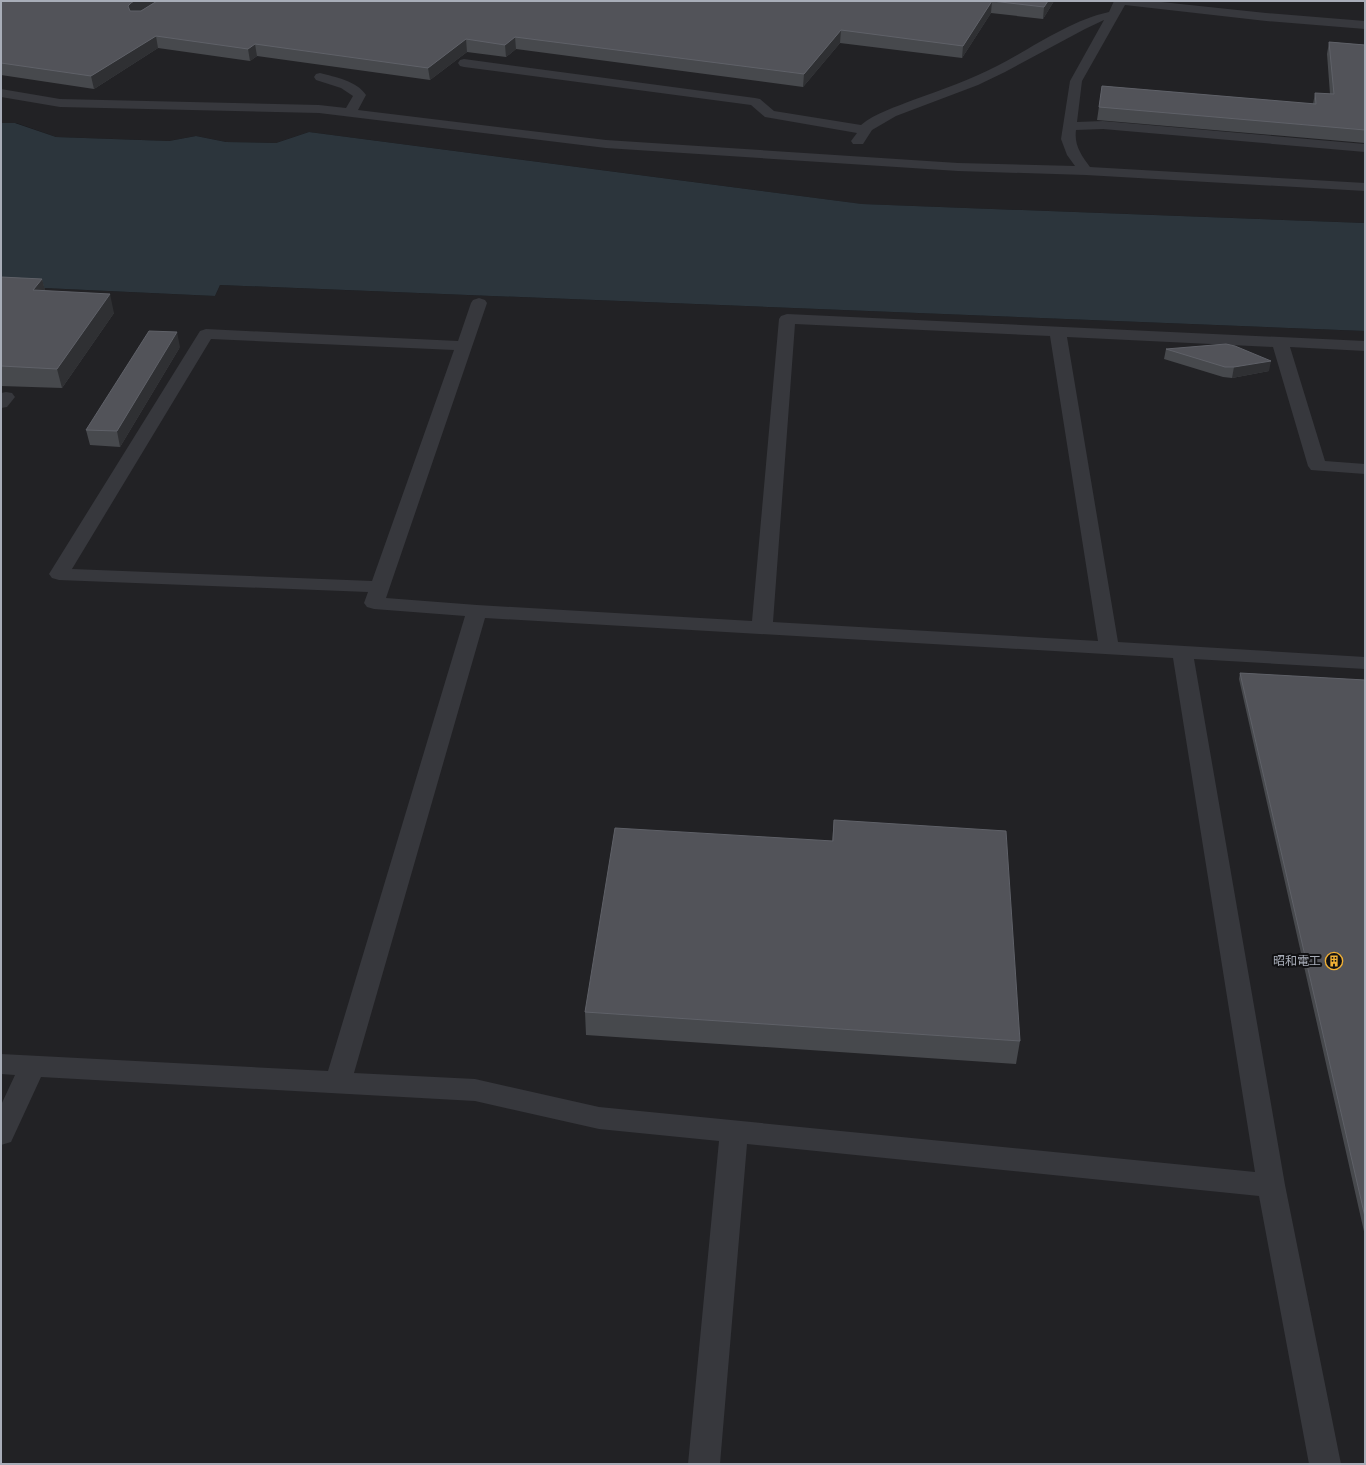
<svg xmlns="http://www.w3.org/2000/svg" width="1366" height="1465" font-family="'Noto Sans','Noto Sans JP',sans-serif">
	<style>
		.built { fill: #222225 }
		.water { fill: #2c353c }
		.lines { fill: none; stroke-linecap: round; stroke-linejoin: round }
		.minor { fill: #37383d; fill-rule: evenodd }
		.wall { fill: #47494d }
		.shaded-wall { fill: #2f3033 }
		.building { fill: #525359; stroke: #5f6168 }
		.labels { text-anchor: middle; stroke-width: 4; stroke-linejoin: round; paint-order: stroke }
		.poi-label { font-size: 12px; fill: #a8adb8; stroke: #111113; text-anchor: end }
	</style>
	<rect width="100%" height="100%" fill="#161618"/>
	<path class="built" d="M 1,1 L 1365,1 L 1365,223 L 861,204 L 309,132 L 276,143 L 226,142 L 196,136 L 169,141 L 56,137 L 16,123 L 1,123 Z
		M 220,285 L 1365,331 L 1365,1464 L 1,1464 L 1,286 L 215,296 Z"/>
	<path class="water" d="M 1,123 L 15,123 L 56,137 L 169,141 L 196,136 L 226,142 L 276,143 L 309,132 L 862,204 L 1365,223 L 1365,331 L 220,285 L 215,296 L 1,286 Z"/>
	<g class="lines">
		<path class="minor" d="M 1114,1 L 1152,1 L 1266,13 L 1365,21 L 1365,29 L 1266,21 L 1125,5 L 1082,81 L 1077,122 L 1103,121 L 1365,144 L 1365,152 L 1103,129 L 1076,130 C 1074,145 1081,155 1090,167 L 1365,183 L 1365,191 L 1086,175 L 958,171 L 606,148 L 319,113 L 60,107 L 1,97 L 1,89 L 60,99 L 319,105 L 346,108 L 353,96 L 341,88 L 316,80 L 314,77 L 316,74 L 320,73 C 335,77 357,81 366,95 L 358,110 L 606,140 L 958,163 L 1075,166 L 1067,155 L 1061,139 L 1070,81 L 1104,20 L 1085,29 L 1005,72 L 978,85 L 896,116 L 872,130 L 863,144 L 853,144 L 851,141 L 857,133 L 765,117 L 751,105 L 464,67 L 460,66 L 458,63 L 460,60 L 464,59 L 755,98 L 760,99 L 774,111 L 861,125 C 875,113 896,107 913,100 C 941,90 970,80 997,66 C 1032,48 1071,20 1109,12 Z
			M 479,298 L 485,300 L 487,303 L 386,598 L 477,605 L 752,621 L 779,319 L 781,316 L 787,314 L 1365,341 L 1365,351 L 1290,347 L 1325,461 L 1365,464 L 1365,474 L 1311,470 L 1308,466 L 1273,347 L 1067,337 L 1118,642 L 1365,657 L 1365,669 L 1194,659 L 1285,1185 L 1341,1464 L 1309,1464 L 1259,1196 L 747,1144 L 720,1464 L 688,1464 L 719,1141 L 599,1129 L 475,1101 L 41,1077 L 11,1142 L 1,1145 L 1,1105 L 15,1075 L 1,1074 L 1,1054 L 328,1071 L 465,616 L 374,609 L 367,607 L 364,603 L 368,592 L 59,580 L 52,578 L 49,574 L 200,331 L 206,329 L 458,341 L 471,303 L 473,300 ZM 795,324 L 1050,336 L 1098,641 L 773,622 ZM 211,339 L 454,350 L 372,581 L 72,569 ZM 485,618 L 1173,658 L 1255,1172 L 599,1107 L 475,1079 L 354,1073 Z
			M 6,392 L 12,393 L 15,397 L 7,407 L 1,408 L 1,393 Z"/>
	</g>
	<path class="wall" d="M 1,1 L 1054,1 L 1043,19 L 991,13 L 962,58 L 840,43 L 803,87 L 516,49 L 506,57 L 467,52 L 430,80 L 257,56 L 250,61 L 158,48 L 94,89 L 1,75 Z
		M 1329,42 L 1365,45 L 1365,143 L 1097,120 L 1102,86 L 1313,104 L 1315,93 L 1330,94 L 1327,54 Z
		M 1,277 L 42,279 L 45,291 L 114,313 L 62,388 L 1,386 Z
		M 180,347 L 120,447 L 90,445 L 86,430 Z
		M 1166,349 L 1269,371 L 1232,378 L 1223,377 L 1164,359 Z
		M 1240,673 L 1365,680 L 1365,1236 L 1239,679 Z
		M 834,820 L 1020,1041 L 1016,1064 L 586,1035 L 585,1012 L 832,841 Z"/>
	<path class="shaded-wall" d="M 134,1 L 158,1 L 133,15 L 131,18 L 128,6 L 131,3 Z
		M 992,1 L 991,13 L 962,58 L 963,46 Z
		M 1048,1 L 1054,1 L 1043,19 L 1044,7 Z
		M 841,30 L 840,43 L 803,87 L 804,74 Z
		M 156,36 L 158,48 L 94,89 L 91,76 Z
		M 515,37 L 516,49 L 506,57 L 505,45 Z
		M 466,39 L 467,52 L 430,80 L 428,68 Z
		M 255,44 L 257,56 L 250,61 L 248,49 Z
		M 42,279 L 47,298 L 33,290 Z
		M 110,294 L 114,313 L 62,388 L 57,369 Z
		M 177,332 L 180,347 L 120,447 L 117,431 Z
		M 1271,361 L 1269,371 L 1232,378 L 1234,367 Z"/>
	<path class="building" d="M 1,1 L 134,1 L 131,3 L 128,6 L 130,11 L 141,11 L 157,1 L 1048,1 L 1044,7 L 992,1 L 963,46 L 841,30 L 804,74 L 515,37 L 505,45 L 466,39 L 428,68 L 255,44 L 248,49 L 156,36 L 91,76 L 1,63 Z
		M 1329,42 L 1365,45 L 1365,130 L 1099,107 L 1102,86 L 1316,104 L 1315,93 L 1334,94 Z
		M 1,277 L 42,279 L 33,290 L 110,294 L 57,369 L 1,366 Z
		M 149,331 L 177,332 L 117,431 L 86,430 Z
		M 1226,344 L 1235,346 L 1271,361 L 1234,367 L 1225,367 L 1166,349 Z
		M 1240,673 L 1365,680 L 1365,1217 Z
		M 834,820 L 1006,831 L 1020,1041 L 585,1012 L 615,828 L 833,841 Z"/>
	<defs>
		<symbol id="building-ring" viewBox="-11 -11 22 22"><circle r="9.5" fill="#111113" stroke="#f2b134" stroke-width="1.5"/><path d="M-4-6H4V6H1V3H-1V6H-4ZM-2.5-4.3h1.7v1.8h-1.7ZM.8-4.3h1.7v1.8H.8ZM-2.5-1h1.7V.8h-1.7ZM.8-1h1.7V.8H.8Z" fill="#f2b134"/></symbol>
	</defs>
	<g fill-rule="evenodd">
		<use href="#building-ring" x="1324" y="951" width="20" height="20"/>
	</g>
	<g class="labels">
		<g class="poi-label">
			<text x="1321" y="965">昭和電工</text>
		</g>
	</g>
	<rect width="1366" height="1465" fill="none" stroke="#a8adb8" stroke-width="4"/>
</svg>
